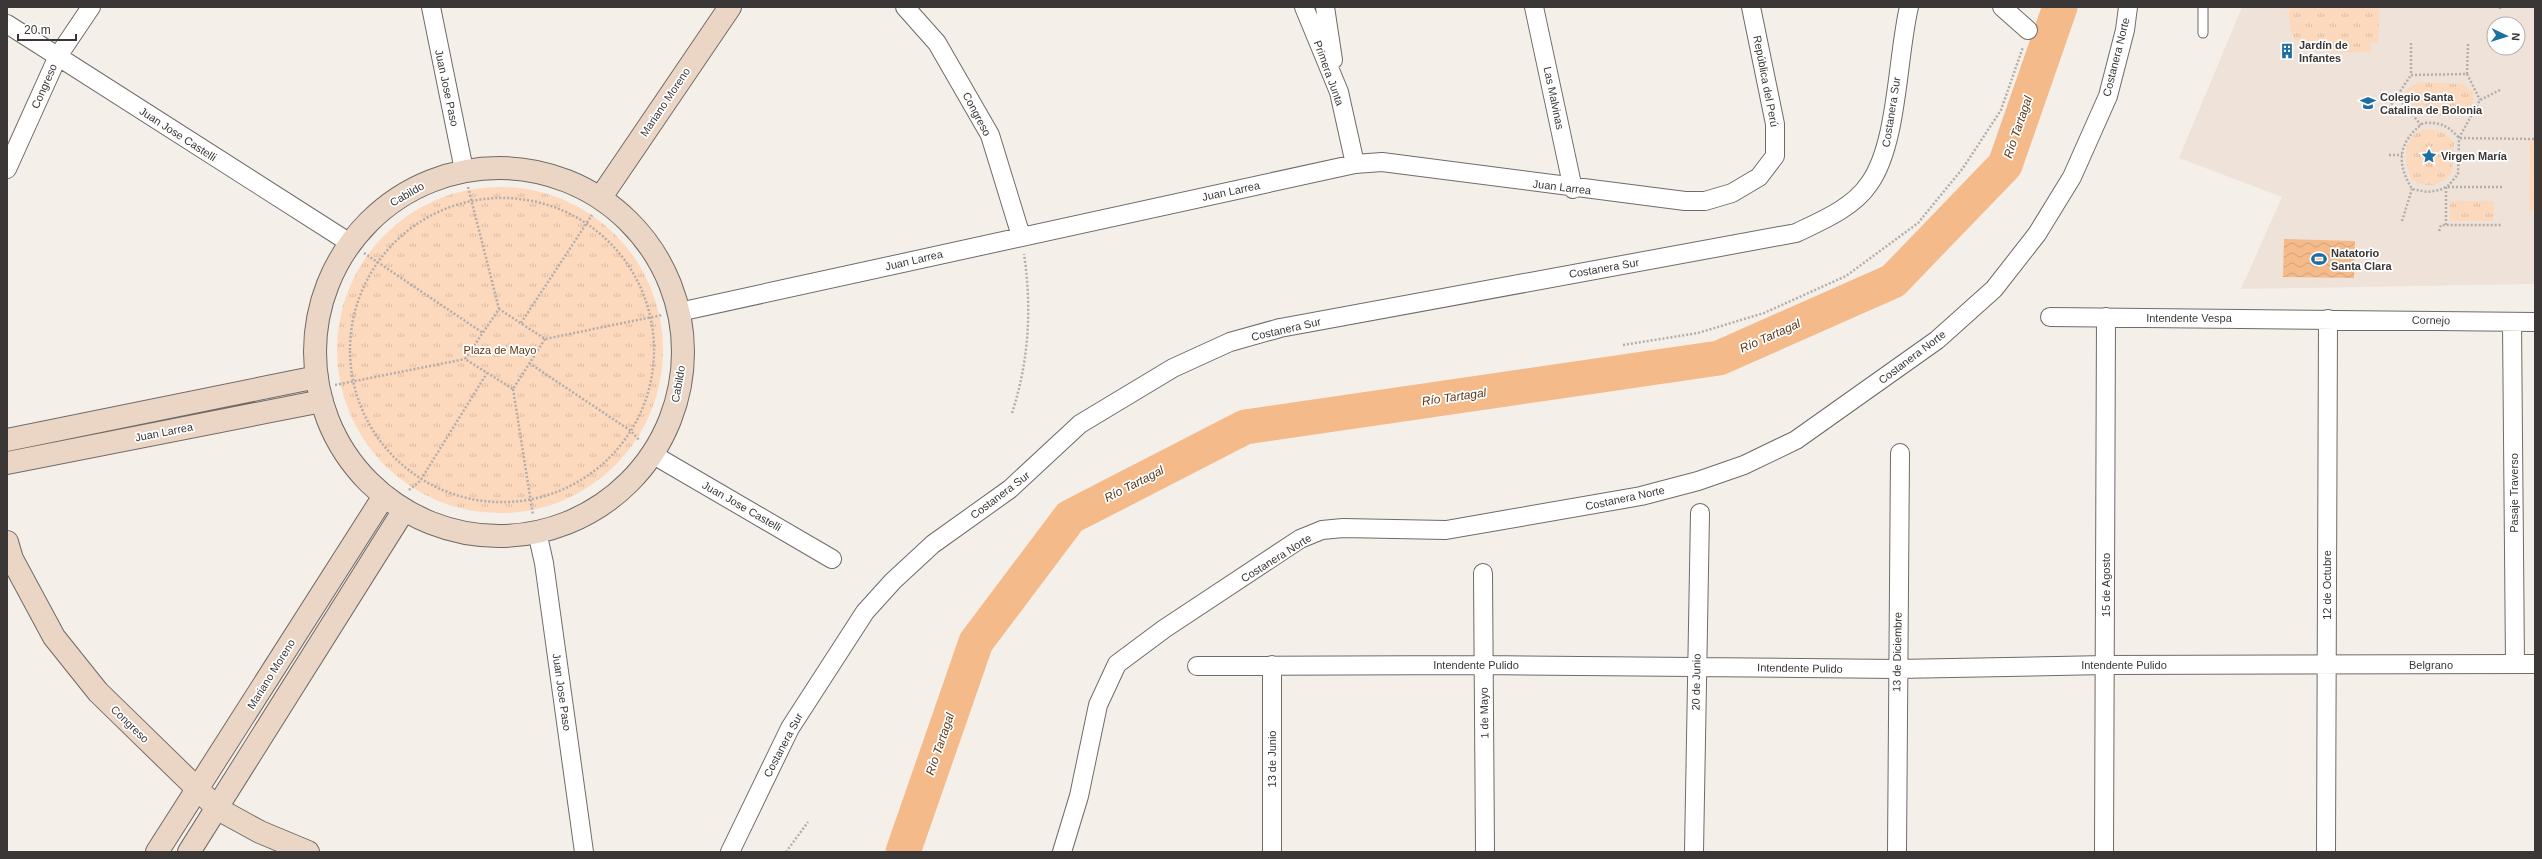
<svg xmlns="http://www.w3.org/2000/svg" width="2542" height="859" font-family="Helvetica,sans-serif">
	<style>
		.built { fill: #efe2d9; fill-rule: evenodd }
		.park { fill: url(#park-tufts) }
		.water { fill: url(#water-waves) }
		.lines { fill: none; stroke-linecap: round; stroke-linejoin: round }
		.river { stroke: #f5ba8a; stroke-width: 35 }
		.lane-casing { stroke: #706b67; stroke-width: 11 }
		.street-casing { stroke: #706b67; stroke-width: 20 }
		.secondary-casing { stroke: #706b67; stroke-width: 24 }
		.path { stroke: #b3aeaa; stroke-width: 2.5; stroke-dasharray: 2 2; stroke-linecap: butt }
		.lane { stroke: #fff; stroke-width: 9 }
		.street { stroke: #fff; stroke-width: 18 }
		.secondary { stroke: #ebd6c5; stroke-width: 22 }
		.labels { text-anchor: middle; stroke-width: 3.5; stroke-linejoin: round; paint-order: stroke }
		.poi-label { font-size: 11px; font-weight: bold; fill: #3a3736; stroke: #fff; text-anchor: start }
		.street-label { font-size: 11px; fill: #3a3736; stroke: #fff }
		.park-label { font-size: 11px; fill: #5d3612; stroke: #fff }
		.water-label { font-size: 12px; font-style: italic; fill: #5e3713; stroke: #fff }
	</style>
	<defs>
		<pattern id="park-tufts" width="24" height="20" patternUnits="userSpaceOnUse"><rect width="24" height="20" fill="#fcd8bd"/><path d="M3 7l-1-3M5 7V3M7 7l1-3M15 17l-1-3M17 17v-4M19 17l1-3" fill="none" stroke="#d9baa3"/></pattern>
		<pattern id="water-waves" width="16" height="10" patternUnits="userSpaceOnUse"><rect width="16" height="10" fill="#f5ba8a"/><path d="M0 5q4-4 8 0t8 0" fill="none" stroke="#d3a078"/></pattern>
	</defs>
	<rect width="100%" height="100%" fill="#f5efea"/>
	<path class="built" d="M 2242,7 L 2535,7 L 2535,284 L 2241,289 L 2282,197 L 2179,158 ZM 2494,24 L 2518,24 L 2518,48 L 2494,48 Z"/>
	<path class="park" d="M 2251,7 L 2370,7 L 2379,9 L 2378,43 L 2371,43 L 2371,52 C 2352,51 2302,58 2293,36 C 2289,27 2289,18 2289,9 Z
		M 2419,82 L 2464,84 L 2473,92 L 2473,103 L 2462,115 L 2418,116 L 2404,96 L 2408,88 Z
		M 2426,129 L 2444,132 L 2454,143 L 2452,173 C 2440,186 2427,189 2412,180 C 2404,161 2401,136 2426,129 Z
		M 2530,139 L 2535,139 L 2535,210 L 2529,210 Z
		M337 350a163 163 0 1 1 326 0a163 163 0 1 1-326 0Z
		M 2450,201 L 2494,201 L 2494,221 L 2450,221 Z"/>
	<path class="water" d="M 2284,239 L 2355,241 L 2354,278 L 2283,277 Z"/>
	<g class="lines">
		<path class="river" d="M 903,852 L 976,642 L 1070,517 L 1245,427 L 1719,358 L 1893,281 L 2005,165 L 2060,7"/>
		<defs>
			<path id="lane" d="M 2203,33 L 2203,7"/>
			<path id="street" d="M 431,7 L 464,170
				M 905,7 L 937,43 L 990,135 L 1021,236
				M 1304,7 L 1339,92 L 1355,164
				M 1325,7 L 1333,60
				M 1534,7 L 1573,189
				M 2002,7 L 2028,30
				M 7,24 L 350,243
				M 7,169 L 58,56 L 91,7
				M 679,312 L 1355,164 L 1382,162 L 1685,201 L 1705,201 L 1732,193 L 1759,177 L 1775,156 L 1775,124 L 1751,7
				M 2050,317 L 2535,322
				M 2512,322 L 2515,664
				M 652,454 L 832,559
				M 537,532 L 544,563 L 584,852
				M 1483,573 L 1485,852
				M 1197,666 L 1483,665 L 1897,669 L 2106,665 L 2535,664
				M 730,852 L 790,728 L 865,612 L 893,581 L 933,544 L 1010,489 L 1080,424 L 1173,368 L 1230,342 L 1280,328 L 1796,233 C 1821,221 1853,208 1869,184 C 1898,144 1897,57 1909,7
				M 1062,852 L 1079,796 L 1098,705 L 1117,664 L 1164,629 L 1300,539 L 1322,530 L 1343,528 L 1446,530 L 1641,496 L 1698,481 L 1744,465 L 1796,440 L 1937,340 L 1994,289 L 2037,234 L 2072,177 L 2108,96 L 2125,30 L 2128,7
				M 1272,852 L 1272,665
				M 1694,852 L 1700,513
				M 1897,852 L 1900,453
				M 2104,852 L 2106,317
				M 2326,852 L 2328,319"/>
			<path id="secondary" d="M315 352a184 184 0 1 1 368 0a184 184 0 1 1-368 0Z
				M 601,197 L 730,7
				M 7,440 L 317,377
				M 7,463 L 322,401
				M 7,542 L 12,559 L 54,637 L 98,692 L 218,809 L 260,832 L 308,852
				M 157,852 L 384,496
				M 189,852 L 404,510"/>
		</defs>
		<use href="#lane" class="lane-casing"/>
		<use href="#street" class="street-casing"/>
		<use href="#secondary" class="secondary-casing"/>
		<path class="path" d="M 2500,7 L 2500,10
			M 2411,43 L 2411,75 L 2467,74 L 2468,43
			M 2467,74 L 2480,100
			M 2500,90 L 2480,100 L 2459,138 L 2458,174 L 2449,185 L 2440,190 L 2427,192 L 2412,189 C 2396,162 2398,143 2423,123 C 2439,122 2448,125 2459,138 L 2535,139
			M 2397,96 L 2421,125
			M 2389,108 L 2411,75
			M 2389,155 L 2402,155
			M 468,187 L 499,309
			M350 350a152 152 0 1 1 304 0a152 152 0 1 1-304 0Z
			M 2402,221 L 2412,189
			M 2446,225 L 2446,187 L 2502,187
			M 2439,231 L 2441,225 L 2502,225
			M 364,253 L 483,333
			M 521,323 L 592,215
			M 545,339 L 513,389 L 465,359 L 499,309 L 545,339 L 662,315
			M 1623,345 L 1698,333 L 1764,313 L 1846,276 L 1918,223 L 1963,168 L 2001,110 L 2023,47
			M 529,363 L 631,431 L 640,441
			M 335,385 L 465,359
			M 513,389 L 533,515
			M 1012,413 C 1029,361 1032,308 1024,254
			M 409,490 L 420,481 L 487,373
			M 786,852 L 808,822"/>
		<use href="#lane" class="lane"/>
		<use href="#street" class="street"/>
		<use href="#secondary" class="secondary"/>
	</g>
	<defs>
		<symbol id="building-bare" viewBox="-9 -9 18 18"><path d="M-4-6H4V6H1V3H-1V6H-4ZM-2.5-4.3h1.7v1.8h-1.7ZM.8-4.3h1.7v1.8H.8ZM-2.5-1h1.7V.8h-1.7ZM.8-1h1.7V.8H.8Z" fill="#1c70a1" stroke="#fff" stroke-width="2.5" paint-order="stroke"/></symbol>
		<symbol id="school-bare" viewBox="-9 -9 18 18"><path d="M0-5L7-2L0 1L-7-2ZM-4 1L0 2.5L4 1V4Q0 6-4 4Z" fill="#1c70a1" stroke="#fff" stroke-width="2.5" paint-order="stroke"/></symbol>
		<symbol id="sight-bare" viewBox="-9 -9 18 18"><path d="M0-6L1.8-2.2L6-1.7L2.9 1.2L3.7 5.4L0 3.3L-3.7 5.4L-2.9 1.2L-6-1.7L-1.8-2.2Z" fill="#1c70a1" stroke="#fff" stroke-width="2.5" paint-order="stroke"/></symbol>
		<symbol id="stadium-bare" viewBox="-9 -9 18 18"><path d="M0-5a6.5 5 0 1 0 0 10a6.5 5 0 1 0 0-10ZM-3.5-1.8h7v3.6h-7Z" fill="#1c70a1" stroke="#fff" stroke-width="2.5" paint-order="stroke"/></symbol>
	</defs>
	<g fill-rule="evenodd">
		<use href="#building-bare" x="2276" y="40" width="22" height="22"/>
		<use href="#school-bare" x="2357" y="92" width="22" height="22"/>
		<use href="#sight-bare" x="2418" y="145" width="22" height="22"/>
		<use href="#stadium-bare" x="2308" y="248" width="22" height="22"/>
	</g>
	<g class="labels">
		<g class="poi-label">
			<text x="2299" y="49">Jardín de<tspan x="2299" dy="13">Infantes</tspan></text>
			<text x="2380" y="101">Colegio Santa<tspan x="2380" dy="13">Catalina de Bolonia</tspan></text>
			<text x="2441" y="160">Virgen María</text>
			<text x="2331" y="257">Natatorio<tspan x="2331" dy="13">Santa Clara</tspan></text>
		</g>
		<g class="street-label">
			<text transform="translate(2116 57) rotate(-76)" y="4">Costanera Norte</text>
			<text transform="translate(1329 73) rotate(70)" y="4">Primera Junta</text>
			<text transform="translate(1766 81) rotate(79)" y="4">República del Perú</text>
			<text transform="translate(44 86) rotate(-66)" y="4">Congreso</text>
			<text transform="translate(447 88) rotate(78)" y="4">Juan Jose Paso</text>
			<text transform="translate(1554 98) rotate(78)" y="4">Las Malvinas</text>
			<text transform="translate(665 102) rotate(-56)" y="4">Mariano Moreno</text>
			<text transform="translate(1891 112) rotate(-81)" y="4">Costanera Sur</text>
			<text transform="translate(977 114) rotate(62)" y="4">Congreso</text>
			<text transform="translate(178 134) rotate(33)" y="4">Juan Jose Castelli</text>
			<text transform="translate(1562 187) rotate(7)" y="4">Juan Larrea</text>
			<text transform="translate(1231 191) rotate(-12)" y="4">Juan Larrea</text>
			<text transform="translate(407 194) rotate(-30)" y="4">Cabildo</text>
			<text transform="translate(914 260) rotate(-13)" y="4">Juan Larrea</text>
			<text transform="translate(1604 268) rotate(-10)" y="4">Costanera Sur</text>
			<text x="2189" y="322">Intendente Vespa</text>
			<text transform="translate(2431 320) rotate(1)" y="4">Cornejo</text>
			<text transform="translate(1286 329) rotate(-13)" y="4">Costanera Sur</text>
			<text transform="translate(1912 357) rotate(-37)" y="4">Costanera Norte</text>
			<text transform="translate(678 384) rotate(-80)" y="4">Cabildo</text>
			<text transform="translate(164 432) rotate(-11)" y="4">Juan Larrea</text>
			<text transform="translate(2514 493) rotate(-90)" y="4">Pasaje Traverso</text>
			<text transform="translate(1000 495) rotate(-37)" y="4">Costanera Sur</text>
			<text transform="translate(1625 498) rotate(-12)" y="4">Costanera Norte</text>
			<text transform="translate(742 506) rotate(30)" y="4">Juan Jose Castelli</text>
			<text transform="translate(1276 558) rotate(-32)" y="4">Costanera Norte</text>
			<text transform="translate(2106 585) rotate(-90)" y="4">15 de Agosto</text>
			<text transform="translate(2327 585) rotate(-90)" y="4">12 de Octubre</text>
			<text transform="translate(1897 652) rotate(-89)" y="4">13 de Diciembre</text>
			<text x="1476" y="669">Intendente Pulido</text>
			<text x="2124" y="669">Intendente Pulido</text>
			<text x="2431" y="669">Belgrano</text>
			<text transform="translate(1800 668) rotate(1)" y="4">Intendente Pulido</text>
			<text transform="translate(271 674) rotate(-58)" y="4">Mariano Moreno</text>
			<text transform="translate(1696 682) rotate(-89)" y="4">20 de Junio</text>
			<text transform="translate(562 692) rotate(82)" y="4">Juan Jose Paso</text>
			<text transform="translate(1484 713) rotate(-91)" y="4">1 de Mayo</text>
			<text transform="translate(130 724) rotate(44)" y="4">Congreso</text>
			<text transform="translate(783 745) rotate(-62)" y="4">Costanera Sur</text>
			<text transform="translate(1272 759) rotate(-90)" y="4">13 de Junio</text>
		</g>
		<g class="park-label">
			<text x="500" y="354">Plaza de Mayo</text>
		</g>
		<g class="water-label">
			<text transform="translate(2018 127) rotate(-71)" y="4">Río Tartagal</text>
			<text transform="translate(1770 336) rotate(-24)" y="4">Río Tartagal</text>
			<text transform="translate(1454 397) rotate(-8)" y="4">Río Tartagal</text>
			<text transform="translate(1134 484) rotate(-27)" y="4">Río Tartagal</text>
			<text transform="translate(940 744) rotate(-71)" y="4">Río Tartagal</text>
		</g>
	</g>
	<rect width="2542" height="859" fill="none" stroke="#3a3736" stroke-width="16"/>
	<g transform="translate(2506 36) rotate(94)"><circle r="19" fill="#ffffff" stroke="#b0afaf"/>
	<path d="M0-3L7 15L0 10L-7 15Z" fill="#1c70a1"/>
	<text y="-6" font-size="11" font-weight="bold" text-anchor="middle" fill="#3a3736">N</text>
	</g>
	<path d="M18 34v6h58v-6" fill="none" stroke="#3a3736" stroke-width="2"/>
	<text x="24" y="34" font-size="12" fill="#3a3736" stroke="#ffffff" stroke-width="3" paint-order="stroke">20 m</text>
</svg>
